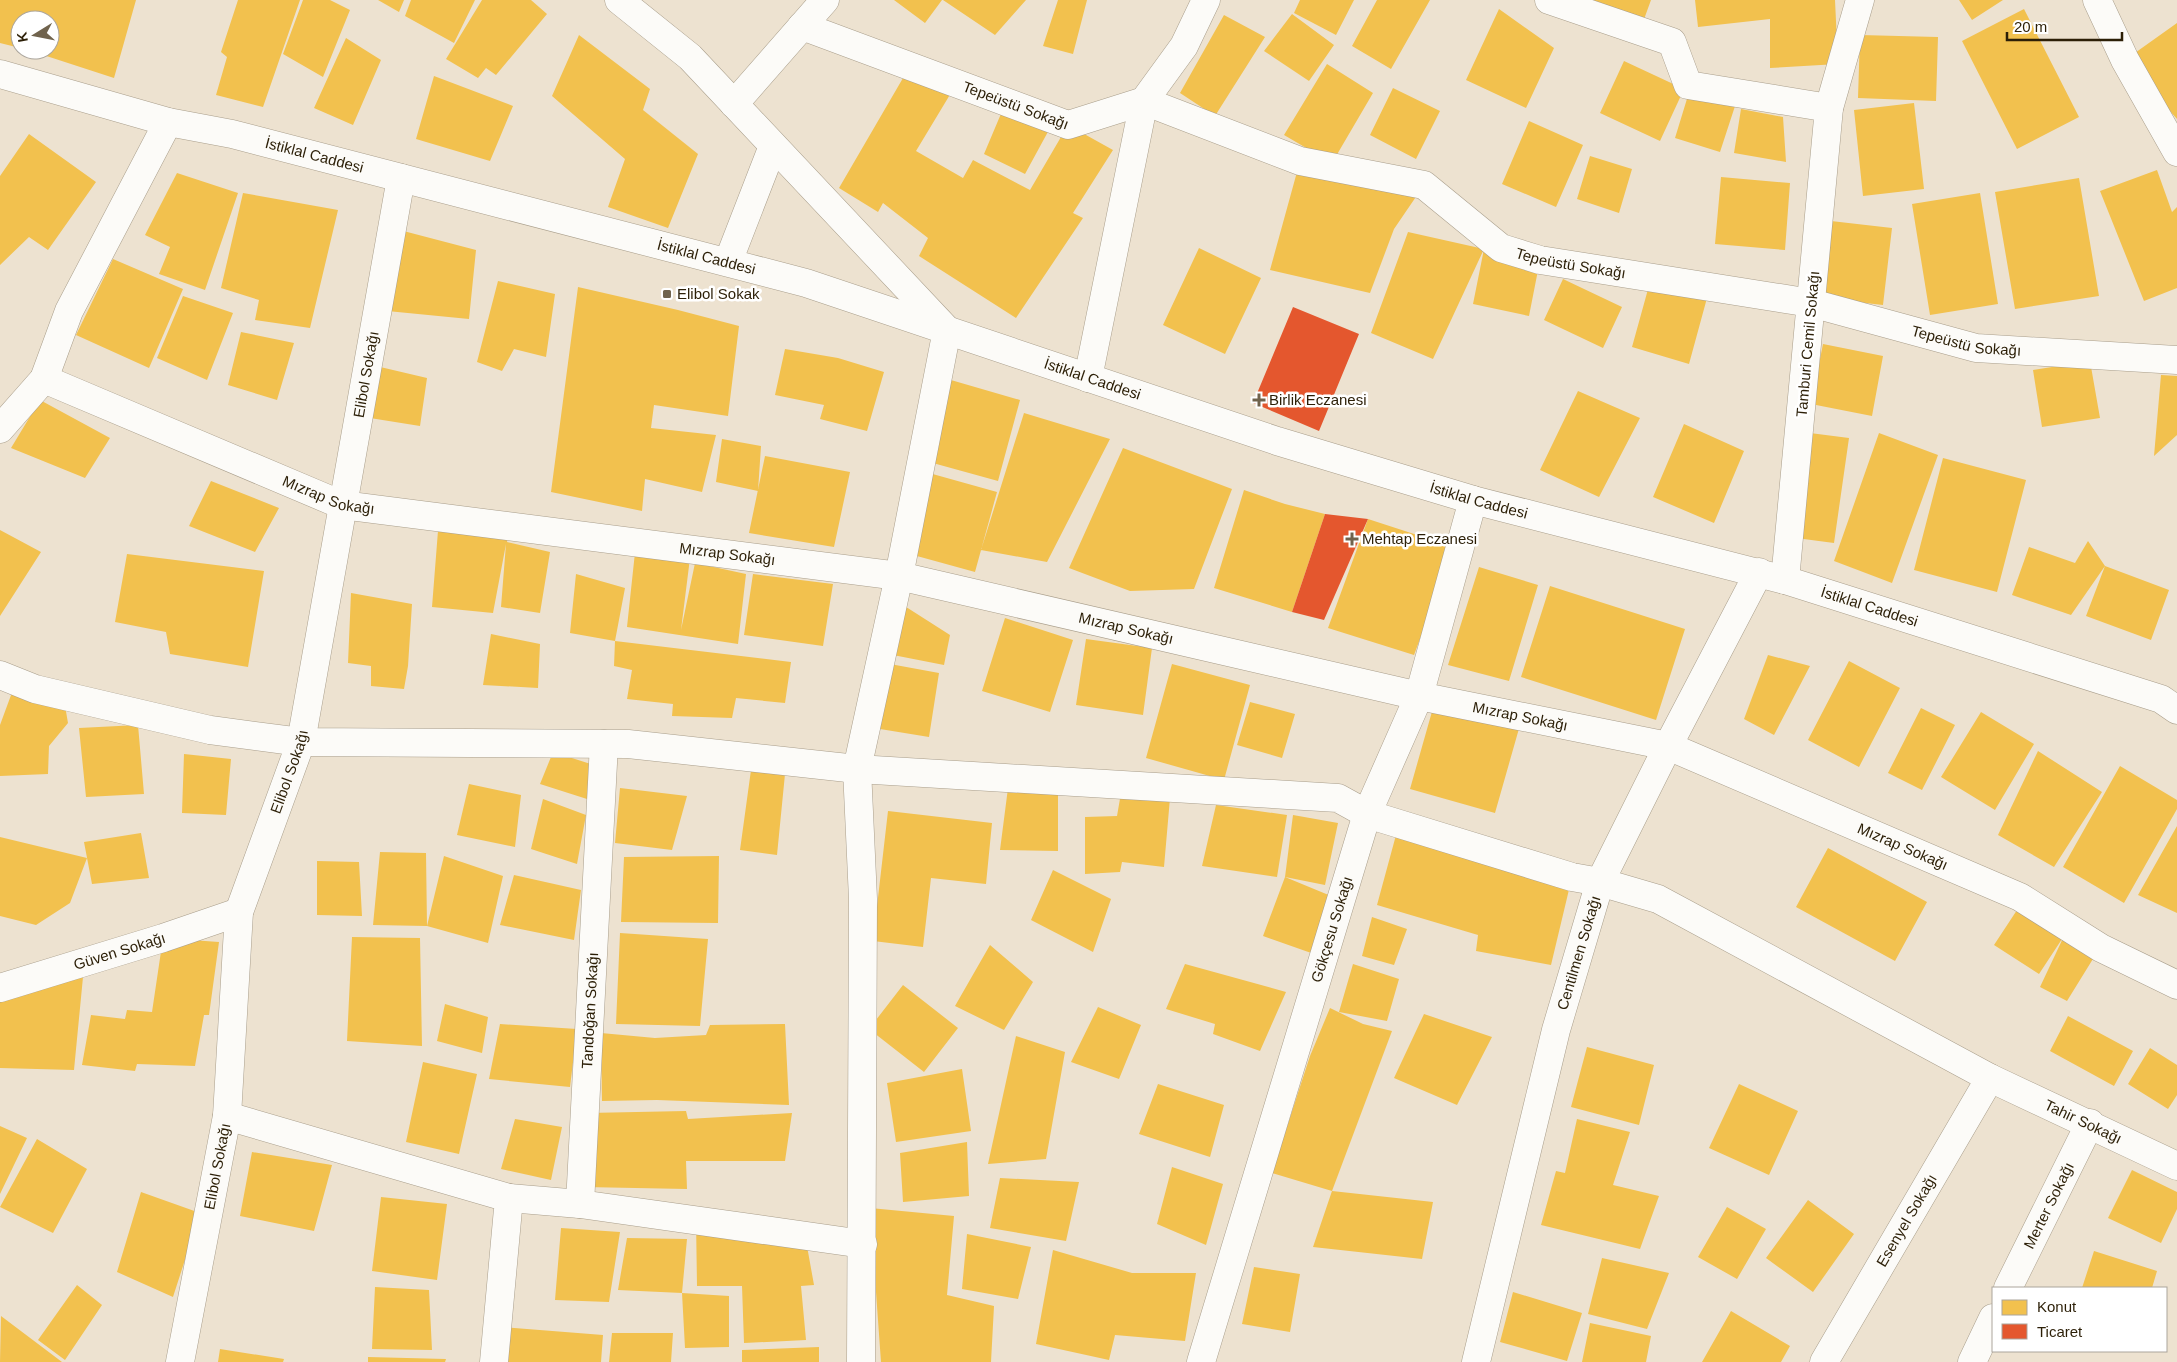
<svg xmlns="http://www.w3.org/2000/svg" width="2177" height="1362" font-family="Helvetica,sans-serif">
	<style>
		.homes { fill: #f2c14e }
		.shops { fill: #e4572e }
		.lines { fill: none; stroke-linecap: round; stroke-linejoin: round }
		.minor-casing { stroke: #a99e8b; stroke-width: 29 }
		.tertiary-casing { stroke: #a99e8b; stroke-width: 29 }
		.minor { stroke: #fcfbf8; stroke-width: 28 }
		.tertiary { stroke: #fcfbf8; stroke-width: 28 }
		.poi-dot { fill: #70634d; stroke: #fff; stroke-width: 2 }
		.labels { text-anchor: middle; stroke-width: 5; stroke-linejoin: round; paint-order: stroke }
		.street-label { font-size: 15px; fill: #2c1f07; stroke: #fff }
		.poi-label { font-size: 15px; fill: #2c1f07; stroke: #fff; text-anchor: start }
	</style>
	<rect width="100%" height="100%" fill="#ede2d0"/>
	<path class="homes" d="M 0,0 L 136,0 L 114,78 L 28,50 L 50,50 L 50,20 L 20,20 L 20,48 L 0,43 Z
		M 238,0 L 300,0 L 263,107 L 216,95 L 227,57 L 221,52 Z
		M 303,0 L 330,0 L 350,10 L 323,77 L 283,54 Z
		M 378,0 L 404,0 L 399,12 Z
		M 411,0 L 475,0 L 454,43 L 405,16 Z
		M 482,0 L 531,0 L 547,14 L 496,75 L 486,68 L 478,78 L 446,59 Z
		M 894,0 L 942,0 L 925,23 Z
		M 943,0 L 1026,0 L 995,35 Z
		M 1058,0 L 1087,0 L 1073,54 L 1043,46 Z
		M 1300,0 L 1354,0 L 1336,35 L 1294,13 Z
		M 1377,0 L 1430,0 L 1391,69 L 1352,46 Z
		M 1586,0 L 1651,0 L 1643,22 Z
		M 1695,0 L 1835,0 L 1838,64 L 1770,68 L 1770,19 L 1698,27 Z
		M 1959,0 L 2003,0 L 1972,20 Z
		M 1499,9 L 1554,48 L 1526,108 L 1466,80 Z
		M 2024,9 L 2079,117 L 2017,149 L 1962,41 Z
		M 1292,14 L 1334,45 L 1309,81 L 1264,51 Z
		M 1224,15 L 1265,37 L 1215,116 L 1180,93 Z
		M 2177,23 L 2177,119 L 2125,60 Z
		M 579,35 L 650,89 L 643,110 L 698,154 L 668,228 L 608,207 L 625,159 L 552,96 Z
		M 1860,35 L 1938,37 L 1936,101 L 1858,98 Z
		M 346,38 L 381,60 L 353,125 L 314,108 Z
		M 1624,61 L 1684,89 L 1660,141 L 1600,113 Z
		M 1327,64 L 1373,93 L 1332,163 L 1284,135 Z
		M 910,66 L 957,83 L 916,151 L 963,178 L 973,160 L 1030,190 L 1068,125 L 1113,150 L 1073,213 L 1083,218 L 1016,318 L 919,256 L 928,238 L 883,203 L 878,212 L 839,188 Z
		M 434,76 L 513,106 L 490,161 L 416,139 Z
		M 1393,88 L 1440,111 L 1416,159 L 1370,135 Z
		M 1690,89 L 1736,103 L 1720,152 L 1675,138 Z
		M 1914,103 L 1924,189 L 1863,196 L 1854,110 Z
		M 1003,109 L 1050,128 L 1025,174 L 984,154 Z
		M 1741,109 L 1783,117 L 1786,162 L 1734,153 Z
		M 1529,121 L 1583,145 L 1556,207 L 1502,184 Z
		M 29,134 L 96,182 L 48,250 L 29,237 L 0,265 L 0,176 Z
		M 1590,156 L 1632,169 L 1619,213 L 1577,199 Z
		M 1300,161 L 1424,185 L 1394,229 L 1370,293 L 1270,270 Z
		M 2157,170 L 2172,212 L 2177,207 L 2177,288 L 2144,301 L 2100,191 Z
		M 177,173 L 238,193 L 205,290 L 159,274 L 170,247 L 145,235 Z
		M 1721,177 L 1790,183 L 1785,250 L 1715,244 Z
		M 2079,178 L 2099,296 L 2015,309 L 1995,192 Z
		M 243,193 L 338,210 L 310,328 L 255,320 L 259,300 L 221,288 Z
		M 1980,193 L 1998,304 L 1930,315 L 1912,204 Z
		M 1831,221 L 1892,228 L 1883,305 L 1822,298 Z
		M 392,228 L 476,250 L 469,319 L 377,310 Z
		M 1408,232 L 1484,249 L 1433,359 L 1371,333 Z
		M 1199,248 L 1261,278 L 1225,354 L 1163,325 Z
		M 1484,249 L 1540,260 L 1529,316 L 1473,304 Z
		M 113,259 L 183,289 L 149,368 L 76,335 Z
		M 1563,279 L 1622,307 L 1603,348 L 1544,320 Z
		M 498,281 L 555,294 L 546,357 L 514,349 L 502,371 L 477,362 Z
		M 1650,282 L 1707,298 L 1689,364 L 1632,347 Z
		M 578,287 L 678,310 L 739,326 L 728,416 L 654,405 L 651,428 L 716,435 L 702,492 L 645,479 L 642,511 L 551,492 Z
		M 183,296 L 233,313 L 207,380 L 157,358 Z
		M 241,332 L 294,343 L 277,400 L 228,385 Z
		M 1823,344 L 1883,356 L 1872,416 L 1811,404 Z
		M 785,349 L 838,358 L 884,372 L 867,431 L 820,419 L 824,405 L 775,395 Z
		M 2090,361 L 2100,418 L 2042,427 L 2033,370 Z
		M 376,366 L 427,378 L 420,426 L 370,418 Z
		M 2161,375 L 2177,376 L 2177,435 L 2154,456 Z
		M 944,378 L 1020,400 L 998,481 L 922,460 Z
		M 1578,391 L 1640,418 L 1599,497 L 1540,470 Z
		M 40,400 L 110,438 L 85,478 L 11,448 Z
		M 1024,413 L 1110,439 L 1047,562 L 981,550 Z
		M 1684,424 L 1744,451 L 1714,523 L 1653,497 Z
		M 1810,433 L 1849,438 L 1834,543 L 1796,538 Z
		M 1879,433 L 1938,455 L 1892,583 L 1834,561 Z
		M 722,439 L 761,446 L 758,491 L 716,482 Z
		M 1123,448 L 1232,489 L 1194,589 L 1130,591 L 1069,568 Z
		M 765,456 L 850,472 L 834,547 L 749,533 Z
		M 1943,458 L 2026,480 L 1997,592 L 1914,570 Z
		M 929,473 L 997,492 L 975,572 L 906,553 Z
		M 211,481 L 279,508 L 255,552 L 189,526 Z
		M 1244,490 L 1285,504 L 1325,514 L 1292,612 L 1214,588 Z
		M 439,518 L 510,526 L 507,542 L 550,552 L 540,613 L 501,607 L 506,544 L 493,613 L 432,607 Z
		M 1368,519 L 1454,547 L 1414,655 L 1328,628 Z
		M 0,530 L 41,552 L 0,616 Z
		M 2088,541 L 2105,566 L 2071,615 L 2012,595 L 2029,547 L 2075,563 Z
		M 636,543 L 691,550 L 681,630 L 695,563 L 746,574 L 738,644 L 627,627 Z
		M 127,554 L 264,571 L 248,667 L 170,654 L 166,632 L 115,622 Z
		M 2105,566 L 2169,590 L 2151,640 L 2086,616 Z
		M 1479,567 L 1538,585 L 1509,681 L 1448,665 Z
		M 576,574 L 625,588 L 615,641 L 570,633 Z
		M 753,574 L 833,584 L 823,646 L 744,635 Z
		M 1550,586 L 1685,629 L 1656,720 L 1521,677 Z
		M 351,593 L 412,604 L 408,666 L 404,689 L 371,686 L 371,666 L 348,663 Z
		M 903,605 L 950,635 L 944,665 L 893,655 Z
		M 1005,618 L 1073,640 L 1050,712 L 982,691 Z
		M 491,634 L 540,644 L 538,688 L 483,685 Z
		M 1086,639 L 1152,648 L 1143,715 L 1076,705 Z
		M 615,641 L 791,662 L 785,703 L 736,698 L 732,718 L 672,716 L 673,704 L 627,699 L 632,670 L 614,666 Z
		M 1768,655 L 1810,666 L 1774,735 L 1744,719 Z
		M 1849,661 L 1900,688 L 1859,767 L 1808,740 Z
		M 890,664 L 939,673 L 929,737 L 880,729 Z
		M 1172,664 L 1250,685 L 1224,780 L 1146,758 Z
		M 14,687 L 64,700 L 68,723 L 49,746 L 48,774 L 0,776 L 0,725 Z
		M 1435,701 L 1520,725 L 1495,813 L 1410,789 Z
		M 1250,702 L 1295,714 L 1282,758 L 1237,745 Z
		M 1921,708 L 1955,725 L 1922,790 L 1888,773 Z
		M 1981,712 L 2034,744 L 1995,810 L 1941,777 Z
		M 138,725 L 144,794 L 86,797 L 79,728 Z
		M 2038,751 L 2102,792 L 2054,867 L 1998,835 Z
		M 553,752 L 597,766 L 587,799 L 540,784 Z
		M 184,754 L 231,759 L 226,815 L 182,813 Z
		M 2120,766 L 2177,800 L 2177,809 L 2124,903 L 2063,867 Z
		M 751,770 L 785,774 L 777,855 L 740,850 Z
		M 469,784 L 521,795 L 515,847 L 457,835 Z
		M 620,788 L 687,796 L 672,850 L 615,843 Z
		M 1008,788 L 1058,790 L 1058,851 L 1000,850 Z
		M 1121,793 L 1170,798 L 1164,867 L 1122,862 L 1120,872 L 1085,874 L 1085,817 L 1117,816 Z
		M 543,799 L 586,815 L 577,864 L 531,849 Z
		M 1216,805 L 1287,815 L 1277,877 L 1202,866 Z
		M 888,811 L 992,823 L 986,884 L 931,878 L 923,947 L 873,941 Z
		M 1293,815 L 1338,823 L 1325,885 L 1285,877 L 1331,896 L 1314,954 L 1263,936 L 1285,877 Z
		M 1399,824 L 1572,877 L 1551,965 L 1476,951 L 1478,935 L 1377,905 Z
		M 2177,826 L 2177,913 L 2138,895 Z
		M 141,833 L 149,878 L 92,884 L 84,842 Z
		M 0,837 L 87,858 L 70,903 L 36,925 L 0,916 Z
		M 1828,848 L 1927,902 L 1895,961 L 1796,907 Z
		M 380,852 L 426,853 L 427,926 L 444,856 L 503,876 L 488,943 L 427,926 L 373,925 Z
		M 719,856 L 718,923 L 621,922 L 624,857 Z
		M 317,861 L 359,862 L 362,916 L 317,915 Z
		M 1053,870 L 1111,899 L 1093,952 L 1031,920 Z
		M 514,875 L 581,890 L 574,940 L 500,925 Z
		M 2019,907 L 2064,936 L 2039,974 L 1994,945 Z
		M 1372,917 L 1407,929 L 1394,965 L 1362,956 Z
		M 620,933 L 708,939 L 700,1026 L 616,1024 Z
		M 2064,936 L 2096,954 L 2067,1001 L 2040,987 Z
		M 352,937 L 420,938 L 422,1046 L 347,1041 Z
		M 163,938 L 219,942 L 209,1015 L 204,1015 L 195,1066 L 137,1064 L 135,1071 L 82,1065 L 91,1015 L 125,1019 L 127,1010 L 152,1012 Z
		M 990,945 L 1033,982 L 1004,1030 L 955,1006 Z
		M 1185,964 L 1286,992 L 1260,1051 L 1213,1034 L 1215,1024 L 1166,1009 Z
		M 1353,964 L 1399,979 L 1387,1021 L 1339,1012 Z
		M 83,977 L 74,1070 L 0,1068 L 0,992 L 44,982 Z
		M 903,985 L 958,1028 L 924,1072 L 869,1029 Z
		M 445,1004 L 488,1017 L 482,1053 L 437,1041 Z
		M 1098,1007 L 1141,1025 L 1119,1079 L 1071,1062 Z
		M 1330,1008 L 1363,1024 L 1392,1031 L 1332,1191 L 1272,1173 L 1310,1056 Z
		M 1424,1014 L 1492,1037 L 1457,1105 L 1394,1078 Z
		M 2068,1016 L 2133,1051 L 2114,1086 L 2050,1051 Z
		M 500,1024 L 577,1029 L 570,1087 L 489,1079 Z
		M 785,1024 L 789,1105 L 657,1100 L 602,1101 L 601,1033 L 655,1038 L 706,1035 L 710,1025 Z
		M 1016,1036 L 1065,1052 L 1046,1159 L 988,1164 Z
		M 1587,1047 L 1654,1065 L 1639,1125 L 1571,1107 Z
		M 2150,1048 L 2177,1065 L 2177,1095 L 2168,1109 L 2128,1084 Z
		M 423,1062 L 477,1074 L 459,1154 L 406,1142 Z
		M 962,1069 L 971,1131 L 896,1142 L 887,1083 Z
		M 1158,1084 L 1224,1105 L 1210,1157 L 1139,1134 Z
		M 1739,1084 L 1798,1111 L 1769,1175 L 1709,1148 Z
		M 686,1111 L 688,1119 L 792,1113 L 785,1161 L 686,1161 L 687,1189 L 584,1187 L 587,1113 Z
		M 515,1119 L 562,1127 L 551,1180 L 501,1169 Z
		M 1577,1119 L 1630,1132 L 1613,1185 L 1659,1196 L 1640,1249 L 1541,1225 L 1556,1171 L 1565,1173 Z
		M 0,1126 L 27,1138 L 0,1194 Z
		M 37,1139 L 87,1169 L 53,1233 L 0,1207 Z
		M 967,1142 L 969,1196 L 903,1202 L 900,1153 Z
		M 252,1152 L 332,1165 L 314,1231 L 240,1216 Z
		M 1172,1167 L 1223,1184 L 1206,1245 L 1157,1224 Z
		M 2132,1170 L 2177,1192 L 2177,1209 L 2161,1243 L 2108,1218 Z
		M 1000,1178 L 1079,1182 L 1066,1241 L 990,1228 Z
		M 1332,1191 L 1433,1202 L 1422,1259 L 1313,1247 Z
		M 141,1192 L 200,1213 L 173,1297 L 117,1272 Z
		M 381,1197 L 447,1204 L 437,1280 L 372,1271 Z
		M 1808,1200 L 1854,1234 L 1813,1292 L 1766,1258 Z
		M 1727,1207 L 1766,1229 L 1737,1279 L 1698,1257 Z
		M 870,1208 L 954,1216 L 947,1295 L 994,1306 L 991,1362 L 881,1362 Z
		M 696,1219 L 805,1235 L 814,1285 L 801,1286 L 806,1340 L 744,1343 L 742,1286 L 697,1286 Z
		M 561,1228 L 620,1232 L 609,1302 L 555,1300 Z
		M 967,1234 L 1031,1247 L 1018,1299 L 962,1289 Z
		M 627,1238 L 687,1239 L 682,1293 L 618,1290 Z
		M 1053,1250 L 1132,1273 L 1196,1273 L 1185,1341 L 1115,1335 L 1109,1360 L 1036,1344 Z
		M 2094,1251 L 2157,1271 L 2152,1288 L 2082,1288 Z
		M 1602,1258 L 1669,1273 L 1647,1329 L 1588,1314 Z
		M 1254,1267 L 1300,1274 L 1290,1332 L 1242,1324 Z
		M 77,1285 L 102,1305 L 65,1360 L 38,1340 Z
		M 375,1287 L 429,1290 L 432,1350 L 372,1349 Z
		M 1513,1292 L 1582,1313 L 1567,1361 L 1500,1342 Z
		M 682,1293 L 729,1296 L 729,1347 L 685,1348 Z
		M 1731,1311 L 1790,1346 L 1781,1362 L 1702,1362 Z
		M 1,1316 L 62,1362 L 0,1362 Z
		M 1590,1323 L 1651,1336 L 1646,1362 L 1582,1362 Z
		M 503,1327 L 603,1335 L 601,1362 L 497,1362 Z
		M 612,1333 L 673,1333 L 671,1362 L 609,1362 Z
		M 819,1347 L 819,1362 L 742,1362 L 742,1350 Z
		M 220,1349 L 284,1359 L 283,1362 L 218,1362 Z
		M 368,1357 L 446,1359 L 445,1362 L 368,1362 Z"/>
	<path class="shops" d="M 1293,307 L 1359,334 L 1319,431 L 1253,403 Z
		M 1325,514 L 1368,519 L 1324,620 L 1292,612 Z"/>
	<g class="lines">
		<defs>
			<g id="minor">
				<path d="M 619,0 L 690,57 L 947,330 L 899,576 L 857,769 L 863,899 L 861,1362"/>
				<path d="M 1549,0 L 1672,42 L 1688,85 L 1829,108 L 1785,580"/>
				<path d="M 2097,0 L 2125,60 L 2177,152"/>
				<path id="s1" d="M 802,26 L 1068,125 L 1144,101 L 1300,161 L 1424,185 L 1501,248 L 1540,260 L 1811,303 L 1976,348 L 2177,360"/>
				<path d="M 734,104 L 825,0"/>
				<path d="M 1829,108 L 1860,0"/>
				<path d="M 728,262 L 773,146"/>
				<path d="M 1088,378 L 1144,101 L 1184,46 L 1206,0"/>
				<path id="s2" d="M 44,379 L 342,505 L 899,576 L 1419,696 L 1668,746 L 2020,897 L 2101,948 L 2177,985"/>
				<path d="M 0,429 L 44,379 L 69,311 L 168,122"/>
				<path id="s3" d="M 0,675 L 35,689 L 210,730 L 301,742 L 628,744 L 857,769 L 1338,798 L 1367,814 L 1572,877 L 1600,882 L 1658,899 L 1990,1078 L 2177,1166"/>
				<path id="s4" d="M 0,988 L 163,938 L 239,912"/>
				<path d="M 227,1116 L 509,1198 L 494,1362"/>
				<path id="s5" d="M 509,1198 L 580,1204 L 604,744"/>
				<path d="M 580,1204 L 863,1244"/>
				<path id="s6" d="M 2008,1288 L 2090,1123"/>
				<path id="s7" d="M 180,1362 L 227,1116 L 239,912 L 301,742 L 401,178"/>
				<path id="s8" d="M 1201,1362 L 1367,814 L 1419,696 L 1473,500"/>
				<path id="s9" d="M 1476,1362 L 1556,1030 L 1600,882 L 1668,746 L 1759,572"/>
				<path id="s10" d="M 1824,1362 L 1990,1078"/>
				<path d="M 1972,1362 L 1993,1318"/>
			</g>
			<g id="tertiary">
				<path id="s11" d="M 0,74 L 168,122 L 232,134 L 806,283 L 1277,441 L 1473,500 L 1785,580 L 2161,699 L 2177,710"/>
			</g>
		</defs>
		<use href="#minor" class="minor-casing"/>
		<use href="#tertiary" class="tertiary-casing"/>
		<use href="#minor" class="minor"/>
		<use href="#tertiary" class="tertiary"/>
	</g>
	<g class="poi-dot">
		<rect x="662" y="289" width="10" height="10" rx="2.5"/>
		<path d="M1256.5 392.5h5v5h5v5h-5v5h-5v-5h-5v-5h5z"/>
		<path d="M1349.5 531.5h5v5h5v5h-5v5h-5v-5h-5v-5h5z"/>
	</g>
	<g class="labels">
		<g class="street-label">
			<text dy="5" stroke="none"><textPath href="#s1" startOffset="228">Tepeüstü Sokağı</textPath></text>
			<text dy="5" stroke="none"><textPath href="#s11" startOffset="325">İstiklal Caddesi</textPath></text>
			<text dy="5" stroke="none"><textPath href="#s11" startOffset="730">İstiklal Caddesi</textPath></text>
			<text dy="5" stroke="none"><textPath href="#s1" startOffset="828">Tepeüstü Sokağı</textPath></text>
			<text dy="5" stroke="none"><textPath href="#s1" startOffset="1232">Tepeüstü Sokağı</textPath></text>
			<text transform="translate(1808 344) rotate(-85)" y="5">Tamburi Cemil Sokağı</text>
			<text dy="5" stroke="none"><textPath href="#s7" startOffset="1009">Elibol Sokağı</textPath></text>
			<text dy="5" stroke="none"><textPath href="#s11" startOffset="1135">İstiklal Caddesi</textPath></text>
			<text dy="5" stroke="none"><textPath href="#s2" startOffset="308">Mızrap Sokağı</textPath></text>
			<text dy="5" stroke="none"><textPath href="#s11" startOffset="1540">İstiklal Caddesi</textPath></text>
			<text dy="5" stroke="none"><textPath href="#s2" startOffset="712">Mızrap Sokağı</textPath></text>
			<text dy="5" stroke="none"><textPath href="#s11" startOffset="1945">İstiklal Caddesi</textPath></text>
			<text dy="5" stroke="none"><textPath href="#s2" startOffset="1118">Mızrap Sokağı</textPath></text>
			<text dy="5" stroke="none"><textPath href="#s2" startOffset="1522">Mızrap Sokağı</textPath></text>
			<text dy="5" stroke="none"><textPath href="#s7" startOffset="604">Elibol Sokağı</textPath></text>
			<text dy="5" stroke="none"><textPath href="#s2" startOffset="1928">Mızrap Sokağı</textPath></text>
			<text dy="5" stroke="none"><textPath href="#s8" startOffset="452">Gökçesu Sokağı</textPath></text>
			<text dy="5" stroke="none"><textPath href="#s4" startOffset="125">Güven Sokağı</textPath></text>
			<text dy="5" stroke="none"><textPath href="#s9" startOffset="422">Centilmen Sokağı</textPath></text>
			<text dy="5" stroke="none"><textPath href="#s5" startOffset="265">Tandoğan Sokağı</textPath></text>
			<text dy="5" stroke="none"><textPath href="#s3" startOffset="2165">Tahir Sokağı</textPath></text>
			<text dy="5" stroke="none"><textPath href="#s7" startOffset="199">Elibol Sokağı</textPath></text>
			<text dy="5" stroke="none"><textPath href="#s6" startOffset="92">Merter Sokağı</textPath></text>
			<text dy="5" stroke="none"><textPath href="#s10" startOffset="164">Esenyel Sokağı</textPath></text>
		</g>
		<g class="poi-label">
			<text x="677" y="299">Elibol Sokak</text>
			<text x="1269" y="405">Birlik Eczanesi</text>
			<text x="1362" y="544">Mehtap Eczanesi</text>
		</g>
	</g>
	<rect x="1992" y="1287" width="175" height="65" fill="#ffffff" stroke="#aba59c"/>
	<rect x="2002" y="1300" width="25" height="15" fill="#f2c14e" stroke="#aba59c"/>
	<text x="2037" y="1312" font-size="15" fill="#2c1f07">Konut</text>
	<rect x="2002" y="1324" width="25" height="15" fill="#e4572e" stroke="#aba59c"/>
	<text x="2037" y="1337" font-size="15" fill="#2c1f07">Ticaret</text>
	<g transform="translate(35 35) rotate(260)"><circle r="24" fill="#ffffff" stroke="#aba59c"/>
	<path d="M0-4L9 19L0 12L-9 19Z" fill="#70634d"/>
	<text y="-8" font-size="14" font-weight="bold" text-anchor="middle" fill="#2c1f07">K</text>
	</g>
	<path d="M2007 32v8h115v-8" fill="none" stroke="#2c1f07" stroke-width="2.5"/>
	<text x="2014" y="32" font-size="15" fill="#2c1f07" stroke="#ffffff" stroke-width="4" paint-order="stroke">20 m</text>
</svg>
